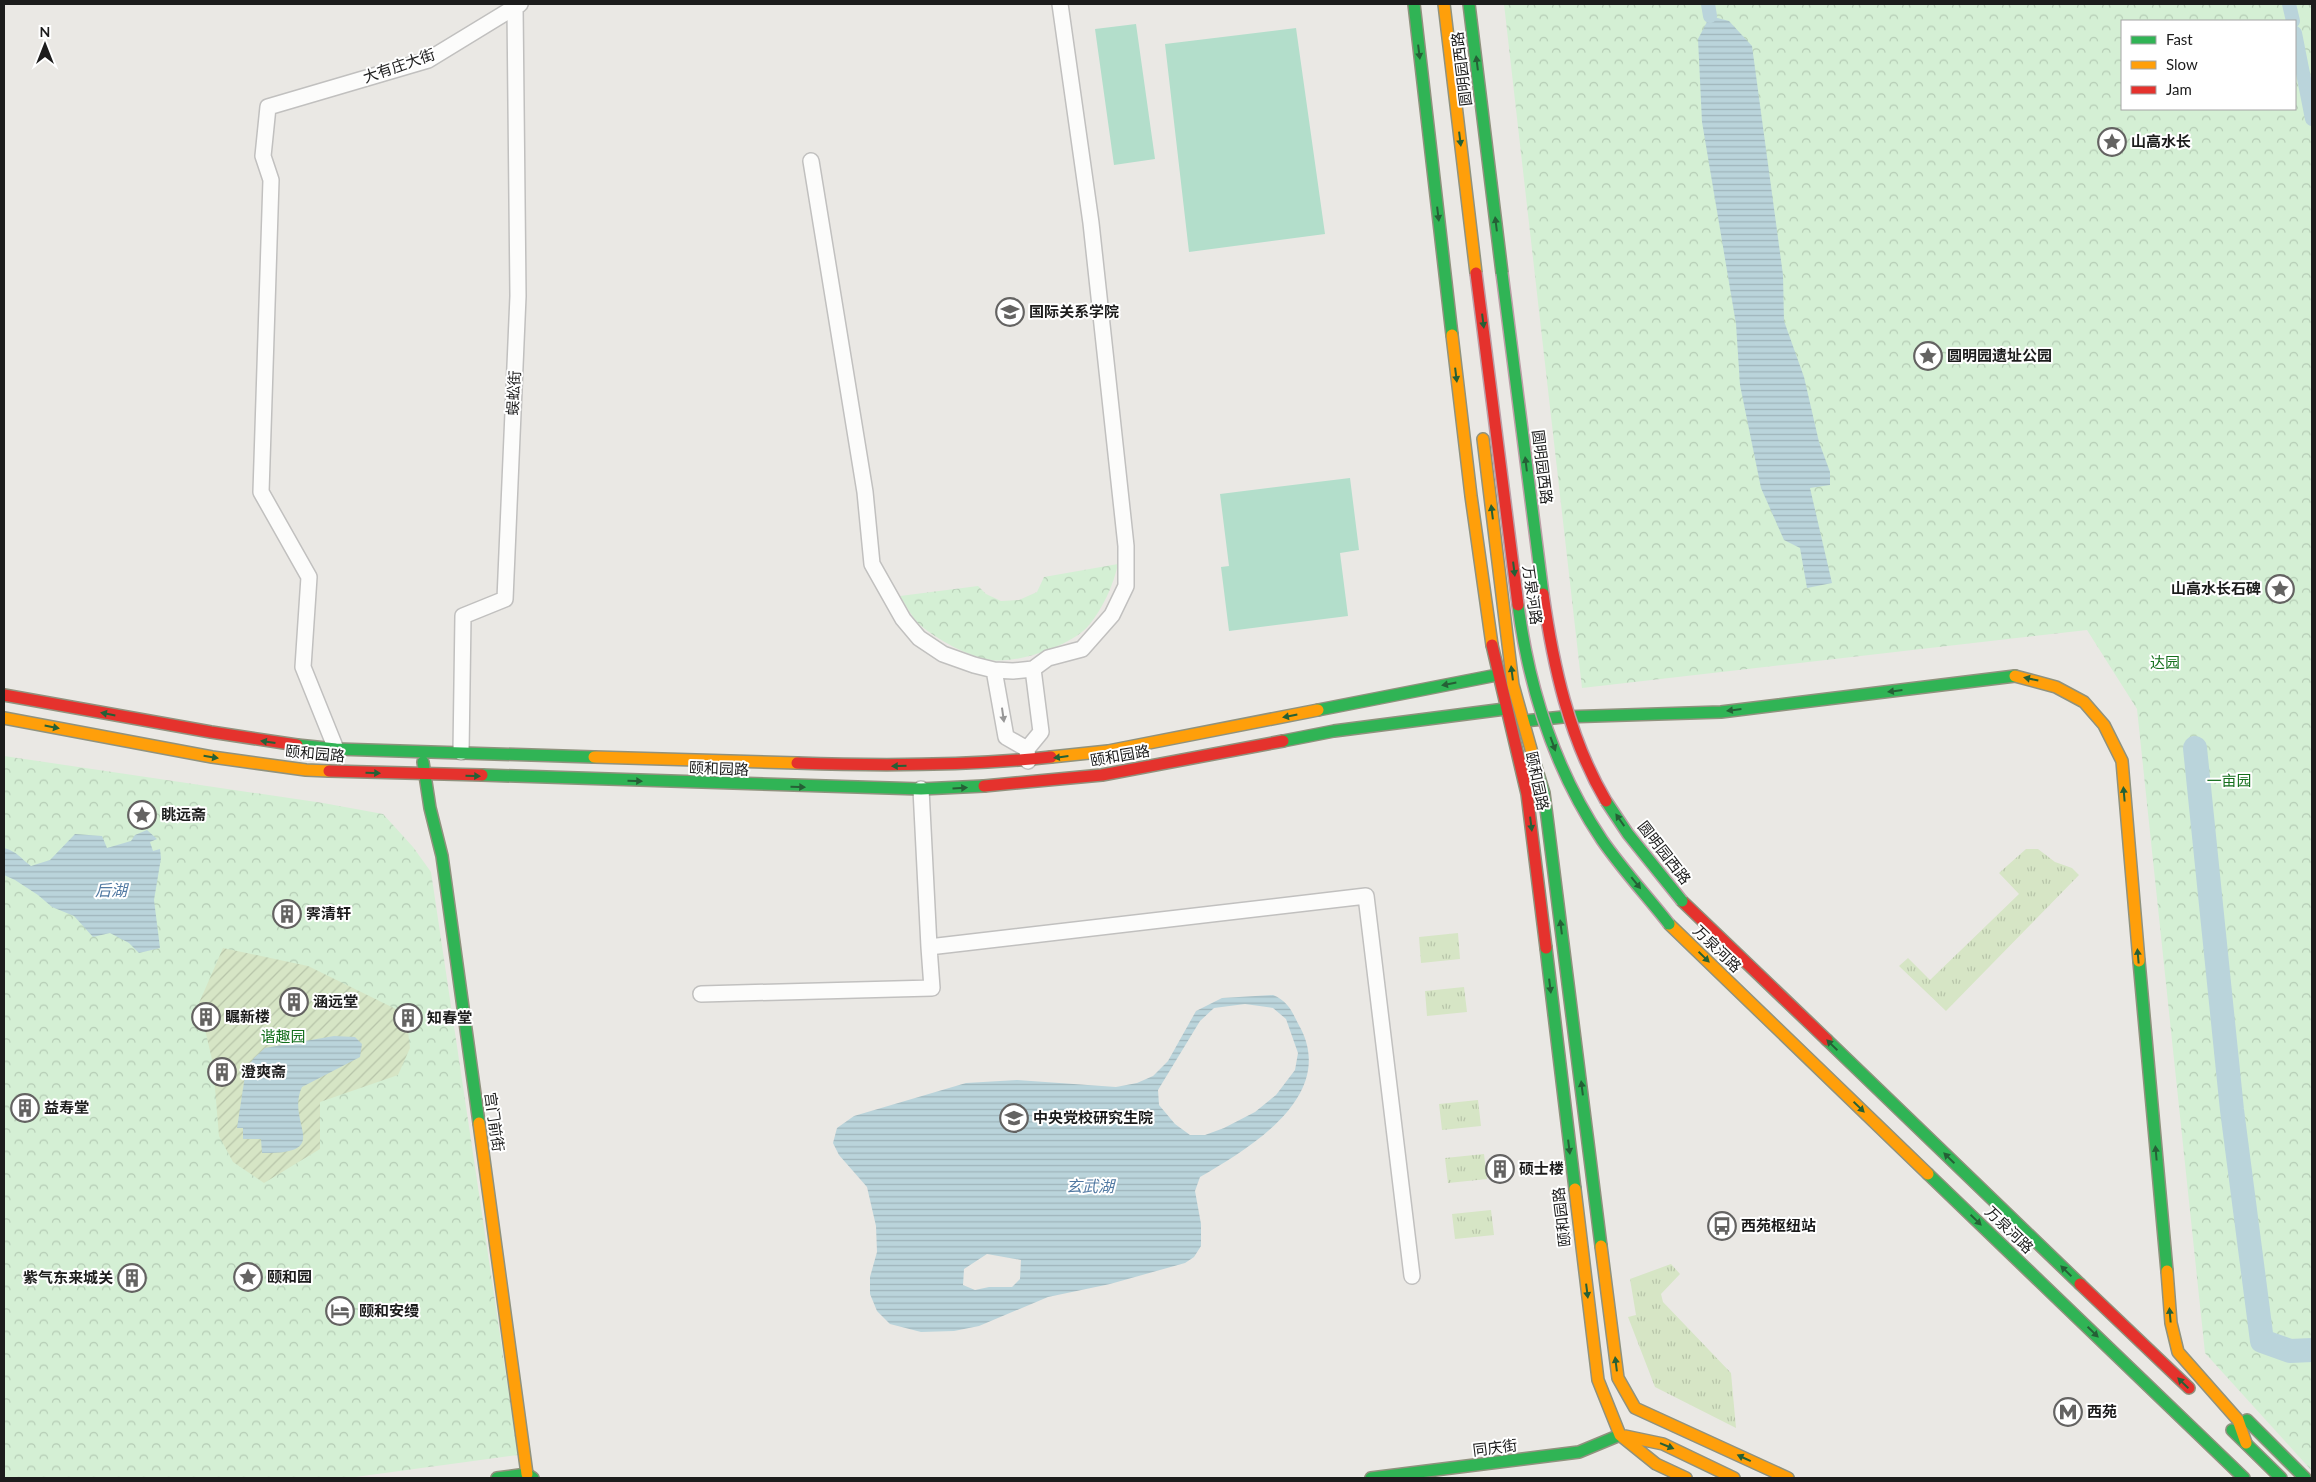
<svg xmlns="http://www.w3.org/2000/svg" width="2316" height="1482" font-family="Lato,'Noto Sans SC',sans-serif">
	<style>
		.grass { fill: url(#grass-tufts) }
		.park { fill: url(#park-crowns); fill-rule: evenodd }
		.garden { fill: url(#garden-furrows) }
		.pitch { fill: #b3decb }
		.water { fill: url(#water-rules); fill-rule: evenodd }
		.lines { fill: none; stroke-linecap: round; stroke-linejoin: round }
		.canal { stroke: #bad4db; stroke-width: 14 }
		.river { stroke: #bad4db; stroke-width: 24 }
		.street-casing { stroke: #c1c0bf; stroke-width: 18 }
		.fast-casing { stroke: #90927e; stroke-width: 14 }
		.slow-casing { stroke: #90927e; stroke-width: 14 }
		.jam-casing { stroke: #90927e; stroke-width: 14 }
		.street { stroke: #fcfcfb; stroke-width: 15 }
		.fast { stroke: #30b455; stroke-width: 11 }
		.slow { stroke: #ff9f0a; stroke-width: 11 }
		.jam { stroke: #e5322d; stroke-width: 11 }
		.fast-bridge-casing { stroke: #bc9ea6; stroke-width: 14; stroke-linecap: butt }
		.jam-bridge-casing { stroke: #bc9ea6; stroke-width: 14; stroke-linecap: butt }
		.fast-bridge { stroke: #30b455; stroke-width: 11 }
		.jam-bridge { stroke: #e5322d; stroke-width: 11 }
		.oneway { fill: #256036 }
		.oneway2 { fill: #979797 }
		.labels { text-anchor: middle; stroke-width: 4; stroke-linejoin: round; paint-order: stroke }
		.street-label { font-size: 15px; fill: #1c1c1c; stroke: #fff }
		.poi-label { font-size: 15px; font-weight: bold; fill: #1c1c1c; stroke: #fff; text-anchor: start }
		.park-label { font-size: 15px; fill: #146f1c; stroke: #fff }
		.water-label { font-size: 16px; font-style: italic; fill: #5179a2; stroke: #fff }
	</style>
	<defs>
		<pattern id="grass-tufts" width="24" height="20" patternUnits="userSpaceOnUse" patternTransform="scale(1.25)"><rect width="24" height="20" fill="#d6e5c5"/><path d="M3 7l-1-3M5 7V3M7 7l1-3M15 17l-1-3M17 17v-4M19 17l1-3" fill="none" stroke="#b7c4a9"/></pattern>
		<pattern id="park-crowns" width="20" height="18" patternUnits="userSpaceOnUse" patternTransform="scale(1.25)"><rect width="20" height="18" fill="#d4efd4"/><path d="M2 6a3 3 0 1 1 6 0M12 15a3 3 0 1 1 6 0" fill="none" stroke="#b5ccb5"/></pattern>
		<pattern id="garden-furrows" width="10" height="10" patternUnits="userSpaceOnUse" patternTransform="scale(1.25)"><rect width="10" height="10" fill="#d6e5c5"/><path d="M-1 1l2-2M0 10L10 0M9 11l2-2" fill="none" stroke="#b7c4a9"/></pattern>
		<pattern id="water-rules" width="6" height="5" patternUnits="userSpaceOnUse" patternTransform="scale(1.25)"><rect width="6" height="5" fill="#bad4db"/><path d="M0 2.5h6" fill="none" stroke="#9fb5bb"/></pattern>
	</defs>
	<rect width="100%" height="100%" fill="#eae8e4"/>
	<path class="grass" d="M 2026,849 L 2038,849 L 2055,862 L 2072,868 L 2079,875 L 1946,1011 L 1899,966 L 1908,958 L 1930,980 L 2019,894 L 1999,873 Z
		M 1458,933 L 1460,959 L 1421,963 L 1419,937 Z
		M 1464,987 L 1467,1012 L 1427,1016 L 1425,991 Z
		M 1478,1100 L 1481,1126 L 1442,1130 L 1439,1104 Z
		M 1484,1154 L 1487,1179 L 1448,1183 L 1445,1158 Z
		M 1491,1210 L 1494,1235 L 1455,1239 L 1452,1214 Z
		M 1671,1264 L 1680,1274 L 1661,1294 L 1663,1302 L 1731,1373 L 1736,1428 L 1655,1387 L 1628,1317 L 1636,1315 L 1630,1279 Z"/>
	<path class="park" d="M 1504,4 L 2312,4 L 2312,1471 L 2205,1353 L 2137,709 L 2087,630 L 1582,688 ZM 2122,21 L 2295,21 L 2295,109 L 2122,109 Z
		M 1118,564 C 1113,586 1103,608 1089,625 C 1072,646 1016,664 991,660 C 968,657 937,639 920,625 C 912,618 906,605 900,596 L 978,586 L 986,594 L 1001,601 L 1019,600 L 1037,592 L 1044,577 Z
		M 4,756 L 323,803 L 383,814 L 413,847 L 431,872 L 518,1455 L 348,1478 L 4,1478 Z"/>
	<path class="garden" d="M 223,948 L 308,966 L 406,1014 L 410,1048 L 398,1075 L 320,1102 L 320,1149 L 264,1183 L 233,1162 L 219,1136 L 213,1064 L 199,1003 Z"/>
	<path class="pitch" d="M 1136,24 L 1155,159 L 1114,165 L 1095,29 Z
		M 1296,28 L 1325,234 L 1189,252 L 1165,44 Z
		M 1350,478 L 1359,550 L 1340,553 L 1348,616 L 1229,631 L 1221,567 L 1229,566 L 1220,494 Z"/>
	<path class="water" d="M 1710,16 L 1729,21 L 1752,46 L 1783,275 L 1784,321 L 1804,377 L 1819,442 L 1830,472 L 1830,485 L 1810,488 L 1832,583 L 1807,588 L 1800,548 L 1784,540 L 1761,488 L 1740,385 L 1736,324 L 1702,122 L 1698,39 Z
		M 147,830 L 157,839 L 150,842 L 153,851 L 160,849 L 161,858 L 154,900 L 160,948 L 139,953 L 129,943 L 110,933 L 93,937 L 74,916 L 52,907 L 38,895 L 15,880 L 4,875 L 4,848 C 18,852 20,858 31,866 L 50,860 L 75,834 L 102,836 L 107,848 L 131,841 L 135,835 Z
		M 1273,995 C 1290,1002 1292,1013 1301,1029 C 1335,1097 1250,1148 1200,1177 L 1195,1191 L 1201,1224 L 1201,1246 L 1194,1257 L 1185,1263 L 1110,1284 L 1048,1297 L 979,1326 L 954,1331 L 921,1332 L 890,1324 L 877,1311 L 870,1294 L 870,1277 L 877,1252 L 876,1226 L 867,1187 L 839,1155 L 833,1143 L 837,1128 L 854,1116 L 966,1083 L 1017,1080 L 1116,1087 L 1137,1083 L 1153,1076 L 1168,1061 L 1196,1011 L 1222,998 ZM 1245,1004 L 1273,1008 L 1286,1019 L 1298,1053 L 1295,1070 L 1276,1095 L 1255,1112 L 1224,1128 L 1205,1135 L 1190,1135 L 1175,1124 L 1159,1105 L 1158,1090 L 1200,1021 L 1214,1008 ZM 987,1254 L 1021,1260 L 1020,1279 L 1012,1287 L 989,1287 L 975,1290 L 963,1285 L 964,1269 Z
		M 334,1036 L 355,1037 L 362,1044 L 360,1057 L 302,1087 C 285,1123 335,1154 262,1153 L 261,1139 L 243,1139 L 243,1128 L 237,1128 L 246,1069 L 254,1058 L 265,1048 Z"/>
	<g class="lines">
		<path class="canal" d="M 1708,4 L 1710,16
			M 2289,4 L 2293,21
			M 2295,33 L 2312,119"/>
		<path class="river" d="M 2195,748 L 2232,1110 L 2262,1341 L 2290,1351 L 2312,1350"/>
		<defs>
			<path id="street" d="M 811,161 L 865,492 L 872,564 L 903,619 L 919,638 L 943,654 L 974,665 L 994,670 L 1013,671 L 1033,669 L 1048,658 L 1082,649 L 1112,615 L 1126,586 L 1126,546 L 1091,223 L 1060,4
				M 994,670 L 1006,737 L 1027,749
				M 336,749 L 303,667 L 309,577 L 261,492 L 271,180 L 263,156 L 268,107 L 428,60 L 520,4
				M 461,752 L 463,616 L 505,599 L 518,296 L 515,7
				M 1028,761 L 1027,749 L 1041,732 L 1033,669
				M 921,789 L 929,947 L 1366,896 L 1412,1276
				M 701,994 L 932,988 L 929,947"/>
			<path id="fast" d="M 1414,4 L 1452,335
				M 1469,4 L 1502,273
				M 1318,710 L 1497,675
				M 1524,721 L 1563,717 L 1721,712 L 2015,676
				M 1283,741 L 1334,731 L 1505,709
				M 297,745 L 336,749 L 594,757
				M 423,762 L 430,808 L 442,856 L 479,1123
				M 1536,767 L 1544,793 L 1601,1246
				M 482,775 L 921,789 L 984,786
				M 1546,948 L 1575,1189
				M 2139,961 L 2167,1271
				M 1827,1040 L 2080,1284
				M 1928,1174 L 2244,1478
				M 2247,1420 L 2305,1478
				M 2232,1430 L 2281,1478
				M 497,1478 L 527,1474 L 533,1478
				M 1371,1478 L 1579,1452 L 1620,1435"/>
			<path id="slow" d="M 1444,4 L 1476,273
				M 1452,335 L 1471,496 L 1492,645
				M 1483,439 L 1513,685 L 1536,767
				M 2015,676 L 2056,687 L 2084,702 L 2104,725 L 2122,761 L 2139,961
				M 4,718 L 212,757 L 306,770 L 329,771
				M 594,757 L 797,763
				M 1051,757 L 1108,751 L 1318,710
				M 1669,924 L 1928,1174
				M 479,1123 L 527,1474
				M 1575,1189 L 1598,1380 L 1620,1435 L 1656,1464 L 1686,1478
				M 1601,1246 L 1618,1378 L 1635,1408 L 1788,1478
				M 2167,1271 L 2171,1323 L 2178,1352 L 2238,1420 L 2246,1443
				M 1625,1436 L 1663,1444 L 1734,1478"/>
			<path id="jam" d="M 1492,645 L 1527,794 L 1546,948
				M 4,695 L 211,732 L 297,745
				M 797,763 C 882,766 966,766 1051,757
				M 329,771 L 482,775
				M 984,786 L 1102,775 L 1283,741
				M 1682,901 L 1827,1040
				M 2080,1284 L 2189,1388"/>
		</defs>
		<use href="#street" class="street-casing"/>
		<use href="#fast" class="fast-casing"/>
		<use href="#slow" class="slow-casing"/>
		<use href="#jam" class="jam-casing"/>
		<use href="#street" class="street"/>
		<use href="#fast" class="fast"/>
		<use href="#slow" class="slow"/>
		<use href="#jam" class="jam"/>
		<defs>
			<path id="fast-bridge" d="M 1502,273 L 1543,594
				M 1518,605 C 1529,689 1555,770 1602,840 C 1622,869 1647,896 1669,924
				M 1606,801 L 1628,834 L 1682,901"/>
			<path id="jam-bridge" d="M 1476,273 L 1518,605
				M 1543,594 C 1553,665 1569,738 1606,801"/>
		</defs>
		<use href="#fast-bridge" class="fast-bridge-casing"/>
		<use href="#jam-bridge" class="jam-bridge-casing"/>
		<use href="#fast-bridge" class="fast-bridge"/>
		<use href="#jam-bridge" class="jam-bridge"/>
	</g>
	<defs><path id="oneway-solid" d="M-6-.8H1V-3.2L6.5 0L1 3.2V.8H-6Z" transform="scale(1.25)"/></defs>
	<g class="oneway">
		<use href="#oneway-solid" transform="translate(1419 52) rotate(83)"/>
		<use href="#oneway-solid" transform="translate(1477 63) rotate(-97)"/>
		<use href="#oneway-solid" transform="translate(1460 139) rotate(83)"/>
		<use href="#oneway-solid" transform="translate(1438 214) rotate(83)"/>
		<use href="#oneway-solid" transform="translate(1496 224) rotate(-97)"/>
		<use href="#oneway-solid" transform="translate(1483 321) rotate(83)"/>
		<use href="#oneway-solid" transform="translate(1456 375) rotate(83)"/>
		<use href="#oneway-solid" transform="translate(1526 464) rotate(-97)"/>
		<use href="#oneway-solid" transform="translate(1492 512) rotate(-97)"/>
		<use href="#oneway-solid" transform="translate(1514 569) rotate(83)"/>
		<use href="#oneway-solid" transform="translate(1512 673) rotate(-97)"/>
		<use href="#oneway-solid" transform="translate(2031 679) rotate(-168)"/>
		<use href="#oneway-solid" transform="translate(1449 684) rotate(169)"/>
		<use href="#oneway-solid" transform="translate(1895 691) rotate(173)"/>
		<use href="#oneway-solid" transform="translate(1734 710) rotate(173)"/>
		<use href="#oneway-solid" transform="translate(108 714) rotate(-169)"/>
		<use href="#oneway-solid" transform="translate(1290 716) rotate(169)"/>
		<use href="#oneway-solid" transform="translate(52 727) rotate(11)"/>
		<use href="#oneway-solid" transform="translate(268 742) rotate(-172)"/>
		<use href="#oneway-solid" transform="translate(1553 744) rotate(70)"/>
		<use href="#oneway-solid" transform="translate(211 757) rotate(9)"/>
		<use href="#oneway-solid" transform="translate(1061 757) rotate(173)"/>
		<use href="#oneway-solid" transform="translate(899 766) rotate(179)"/>
		<use href="#oneway-solid" transform="translate(373 773) rotate(2)"/>
		<use href="#oneway-solid" transform="translate(473 776) rotate(2)"/>
		<use href="#oneway-solid" transform="translate(635 781) rotate(2)"/>
		<use href="#oneway-solid" transform="translate(798 787) rotate(2)"/>
		<use href="#oneway-solid" transform="translate(960 788) rotate(-3)"/>
		<use href="#oneway-solid" transform="translate(2124 794) rotate(-95)"/>
		<use href="#oneway-solid" transform="translate(1620 820) rotate(-125)"/>
		<use href="#oneway-solid" transform="translate(1531 824) rotate(83)"/>
		<use href="#oneway-solid" transform="translate(1636 883) rotate(51)"/>
		<use href="#oneway-solid" transform="translate(1561 927) rotate(-97)"/>
		<use href="#oneway-solid" transform="translate(2138 956) rotate(-95)"/>
		<use href="#oneway-solid" transform="translate(1704 957) rotate(44)"/>
		<use href="#oneway-solid" transform="translate(1550 986) rotate(83)"/>
		<use href="#oneway-solid" transform="translate(1832 1045) rotate(-136)"/>
		<use href="#oneway-solid" transform="translate(1582 1088) rotate(-97)"/>
		<use href="#oneway-solid" transform="translate(1859 1107) rotate(44)"/>
		<use href="#oneway-solid" transform="translate(1569 1147) rotate(83)"/>
		<use href="#oneway-solid" transform="translate(2156 1153) rotate(-95)"/>
		<use href="#oneway-solid" transform="translate(1949 1158) rotate(-136)"/>
		<use href="#oneway-solid" transform="translate(1976 1220) rotate(44)"/>
		<use href="#oneway-solid" transform="translate(2066 1271) rotate(-136)"/>
		<use href="#oneway-solid" transform="translate(1587 1291) rotate(83)"/>
		<use href="#oneway-solid" transform="translate(2170 1315) rotate(-95)"/>
		<use href="#oneway-solid" transform="translate(2093 1332) rotate(44)"/>
		<use href="#oneway-solid" transform="translate(1616 1364) rotate(-97)"/>
		<use href="#oneway-solid" transform="translate(2183 1383) rotate(-136)"/>
		<use href="#oneway-solid" transform="translate(1667 1446) rotate(22)"/>
		<use href="#oneway-solid" transform="translate(1744 1458) rotate(-155)"/>
	</g>
	<use class="oneway2" href="#oneway-solid" transform="translate(1003 715) rotate(82)"/>
	<defs>
		<symbol id="sight-ring" viewBox="-11 -11 22 22"><circle r="9.5" fill="#fff" stroke="#646362" stroke-width="1.5"/><path d="M0-6L1.8-2.2L6-1.7L2.9 1.2L3.7 5.4L0 3.3L-3.7 5.4L-2.9 1.2L-6-1.7L-1.8-2.2Z" fill="#646362"/></symbol>
		<symbol id="university-ring" viewBox="-11 -11 22 22"><circle r="9.5" fill="#fff" stroke="#646362" stroke-width="1.5"/><path d="M0-5L7-2L0 1L-7-2ZM-4 1L0 2.5L4 1V4Q0 6-4 4Z" fill="#646362"/></symbol>
		<symbol id="building-ring" viewBox="-11 -11 22 22"><circle r="9.5" fill="#fff" stroke="#646362" stroke-width="1.5"/><path d="M-4-6H4V6H1V3H-1V6H-4ZM-2.5-4.3h1.7v1.8h-1.7ZM.8-4.3h1.7v1.8H.8ZM-2.5-1h1.7V.8h-1.7ZM.8-1h1.7V.8H.8Z" fill="#646362"/></symbol>
		<symbol id="bus-ring" viewBox="-11 -11 22 22"><circle r="9.5" fill="#fff" stroke="#646362" stroke-width="1.5"/><path d="M-5-6H5V4H4V6H2V4H-2V6H-4V4H-5ZM-3.5-4V0h7V-4ZM-3.5 1.2v1.5H-2V1.2ZM2 1.2v1.5H3.5V1.2Z" fill="#646362"/></symbol>
		<symbol id="hotel-ring" viewBox="-11 -11 22 22"><circle r="9.5" fill="#fff" stroke="#646362" stroke-width="1.5"/><path d="M-6-4.5h1.5V1H6V5H4.5V3h-9V5H-6ZM-4 0a1.8 1.8 0 1 1 3.6 0ZM.5 0V-2.5h3Q6-2.5 6 0Z" fill="#646362"/></symbol>
		<symbol id="metro-ring" viewBox="-11 -11 22 22"><circle r="9.5" fill="#fff" stroke="#646362" stroke-width="1.5"/><path d="M-5.5 5V-5H-3L0 0L3-5H5.5V5H3V-.5L0 4L-3-.5V5Z" fill="#646362"/></symbol>
	</defs>
	<g fill-rule="evenodd">
		<use href="#sight-ring" x="2096" y="126" width="32" height="32"/>
		<use href="#university-ring" x="994" y="296" width="32" height="32"/>
		<use href="#sight-ring" x="1912" y="340" width="32" height="32"/>
		<use href="#sight-ring" x="2264" y="573" width="32" height="32"/>
		<use href="#sight-ring" x="126" y="799" width="32" height="32"/>
		<use href="#building-ring" x="271" y="898" width="32" height="32"/>
		<use href="#building-ring" x="278" y="986" width="32" height="32"/>
		<use href="#building-ring" x="190" y="1001" width="32" height="32"/>
		<use href="#building-ring" x="392" y="1002" width="32" height="32"/>
		<use href="#building-ring" x="206" y="1056" width="32" height="32"/>
		<use href="#building-ring" x="9" y="1092" width="32" height="32"/>
		<use href="#university-ring" x="998" y="1102" width="32" height="32"/>
		<use href="#building-ring" x="1484" y="1153" width="32" height="32"/>
		<use href="#bus-ring" x="1706" y="1210" width="32" height="32"/>
		<use href="#sight-ring" x="232" y="1261" width="32" height="32"/>
		<use href="#building-ring" x="116" y="1262" width="32" height="32"/>
		<use href="#hotel-ring" x="324" y="1295" width="32" height="32"/>
		<use href="#metro-ring" x="2052" y="1396" width="32" height="32"/>
	</g>
	<g class="labels">
		<g class="street-label">
			<text transform="translate(399 66) rotate(-19)" y="5">大有庄大街</text>
			<text transform="translate(1462 69) rotate(-97)" y="5">圆明园西路</text>
			<text transform="translate(514 393) rotate(-87)" y="5">蜈蚣街</text>
			<text transform="translate(1542 467) rotate(83)" y="5">圆明园西路</text>
			<text transform="translate(1532 595) rotate(82)" y="5">万泉河路</text>
			<text transform="translate(315 754) rotate(5)" y="5">颐和园路</text>
			<text transform="translate(1120 756) rotate(-10)" y="5">颐和园路</text>
			<text transform="translate(719 769) rotate(2)" y="5">颐和园路</text>
			<text transform="translate(1537 781) rotate(78)" y="5">颐和园路</text>
			<text transform="translate(1664 853) rotate(52)" y="5">圆明园西路</text>
			<text transform="translate(1717 949) rotate(44)" y="5">万泉河路</text>
			<text transform="translate(494 1122) rotate(82)" y="5">宫门前街</text>
			<text transform="translate(1562 1217) rotate(-97)" y="5">颐和园路</text>
			<text transform="translate(2009 1230) rotate(44)" y="5">万泉河路</text>
			<text transform="translate(1495 1448) rotate(-7)" y="5">同庆街</text>
		</g>
		<g class="poi-label">
			<text x="2131" y="147">山高水长</text>
			<text x="1029" y="317">国际关系学院</text>
			<text x="1947" y="361">圆明园遗址公园</text>
			<text x="2261" y="594" text-anchor="end">山高水长石碑</text>
			<text x="161" y="820">眺远斋</text>
			<text x="306" y="919">霁清轩</text>
			<text x="313" y="1007">涵远堂</text>
			<text x="225" y="1022">瞩新楼</text>
			<text x="427" y="1023">知春堂</text>
			<text x="241" y="1077">澄爽斋</text>
			<text x="44" y="1113">益寿堂</text>
			<text x="1033" y="1123">中央党校研究生院</text>
			<text x="1519" y="1174">硕士楼</text>
			<text x="1741" y="1231">西苑枢纽站</text>
			<text x="267" y="1282">颐和园</text>
			<text x="113" y="1283" text-anchor="end">紫气东来城关</text>
			<text x="359" y="1316">颐和安缦</text>
			<text x="2087" y="1417">西苑</text>
		</g>
		<g class="park-label">
			<text x="2165" y="668">达园</text>
			<text x="2229" y="786">一亩园</text>
			<text x="283" y="1042">谐趣园</text>
		</g>
		<g class="water-label">
			<text x="111" y="896">后湖</text>
			<text x="1090" y="1192">玄武湖</text>
		</g>
	</g>
	<rect width="2316" height="1482" fill="none" stroke="#1c1c1c" stroke-width="10"/>
	<rect x="2121" y="20" width="175" height="90" fill="#ffffff" stroke="#a4a4a4"/>
	<rect x="2131" y="36" width="25" height="8" fill="#30b455" stroke="#a4a4a4"/>
	<text x="2166" y="45" font-size="15" fill="#1c1c1c">Fast</text>
	<rect x="2131" y="61" width="25" height="8" fill="#ff9f0a" stroke="#a4a4a4"/>
	<text x="2166" y="70" font-size="15" fill="#1c1c1c">Slow</text>
	<rect x="2131" y="86" width="25" height="8" fill="#e5322d" stroke="#a4a4a4"/>
	<text x="2166" y="95" font-size="15" fill="#1c1c1c">Jam</text>
	<g transform="translate(45 45)" stroke="#ffffff" stroke-width="4" paint-order="stroke">
	<path d="M0-4L9 19L0 12L-9 19Z" fill="#1c1c1c"/>
	<text y="-8" font-size="14" font-weight="bold" text-anchor="middle" fill="#1c1c1c">N</text>
	</g>
</svg>
